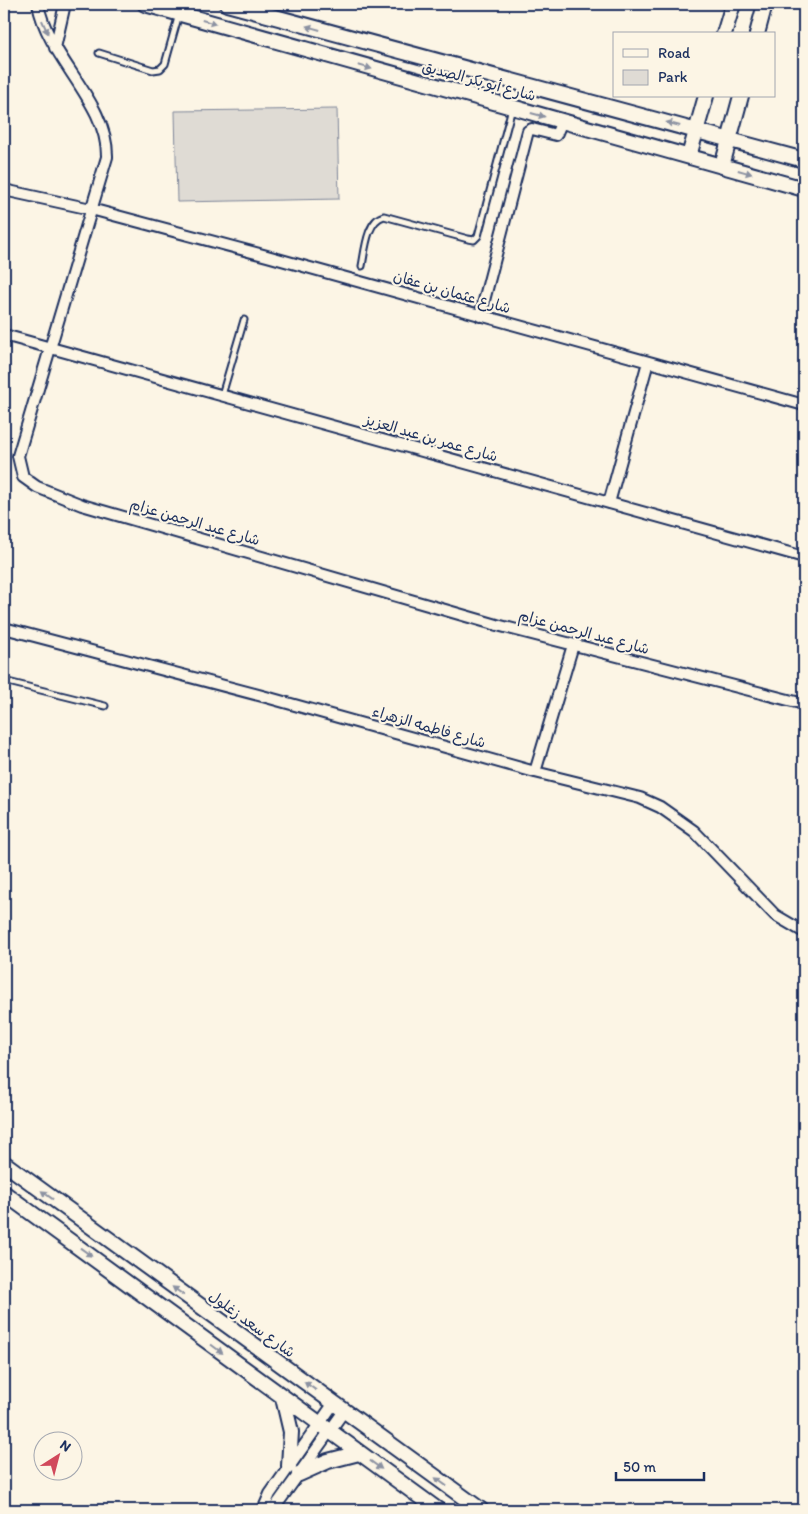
<svg xmlns="http://www.w3.org/2000/svg" width="808" height="1514" font-family="Itim,'Playpen Sans Arabic',sans-serif">
	<style>
		.green { fill: #dfdbd4; stroke: #7d8599 }
		.lines { fill: none; stroke-linecap: round; stroke-linejoin: round }
		.lane-casing { stroke: #1b2f5e; stroke-width: 9 }
		.street-casing { stroke: #1b2f5e; stroke-width: 14 }
		.secondary-casing { stroke: #1b2f5e; stroke-width: 18 }
		.lane { stroke: #fcf5e5; stroke-width: 5 }
		.street { stroke: #fcf5e5; stroke-width: 10 }
		.secondary { stroke: #fcf5e5; stroke-width: 14 }
		.oneway { fill: #8c92a2 }
		.labels { text-anchor: middle; stroke-width: 4.5; stroke-linejoin: round; paint-order: stroke }
		.street-label { font-size: 15px; fill: #1b2f5e; stroke: #fcf5e5 }
	</style>
	<rect width="100%" height="100%" fill="#fcf5e5"/>
	<filter id="ink" filterUnits="userSpaceOnUse"><feTurbulence type="fractalNoise" baseFrequency=".02" numOctaves="2"/><feDisplacementMap in="SourceGraphic" scale="10" xChannelSelector="R" yChannelSelector="G"/><feConvolveMatrix kernelMatrix="1 2 1 2 8 2 1 2 1" color-interpolation-filters="sRGB"/></filter>
	<g filter="url(#ink)">
		<path class="green" d="M 337,109 L 339,199 L 177,202 L 175,111 Z"/>
		<g class="lines">
			<defs>
				<path id="lane" d="M 99,53 L 153,70 L 160,69 L 165,64 L 179,14
					M 362,266 C 365,251 367,220 384,216 L 468,239 L 474,240 L 478,236 L 512,108
					M 222,395 L 244,320
					M 4,681 L 105,706"/>
				<path id="street" d="M 38,4 C 48,59 108,102 107,157 L 18,456 L 23,477 L 37,487 L 82,505 L 497,625 L 804,704
					M 55,48 L 65,4
					M 4,190 L 91,209 L 267,256 L 804,405
					M 480,316 L 528,131 L 532,129 L 556,135 L 562,121
					M 4,335 L 804,557
					M 609,503 L 648,362
					M 4,628 L 266,697 L 535,772 L 640,798 L 660,807 L 694,831 L 775,915 L 804,932
					M 535,772 L 573,645
					M 263,1510 L 270,1494 L 334,1403
					M 273,1510 L 344,1411"/>
				<path id="secondary" d="M 145,4 L 804,189
					M 227,4 L 804,160
					M 724,34 L 733,4
					M 757,34 L 765,4
					M 689,156 L 706,96
					M 722,166 L 741,96
					M 4,1163 L 481,1510
					M 4,1193 L 438,1510
					M 283,1398 L 291,1432 L 289,1466
					M 299,1474 L 328,1461 L 359,1453"/>
			</defs>
			<use href="#lane" class="lane-casing"/>
			<use href="#street" class="street-casing"/>
			<use href="#secondary" class="secondary-casing"/>
			<use href="#lane" class="lane"/>
			<use href="#street" class="street"/>
			<use href="#secondary" class="secondary"/>
		</g>
		<defs><path id="oneway-solid" d="M-6-.8H1V-3.2L6.5 0L1 3.2V.8H-6Z" transform="scale(1.25)"/></defs>
		<g class="oneway">
			<use href="#oneway-solid" transform="translate(209 22) rotate(16)"/>
			<use href="#oneway-solid" transform="translate(45 27) rotate(66)"/>
			<use href="#oneway-solid" transform="translate(313 28) rotate(-164)"/>
			<use href="#oneway-solid" transform="translate(365 67) rotate(16)"/>
			<use href="#oneway-solid" transform="translate(538 115) rotate(15)"/>
			<use href="#oneway-solid" transform="translate(673 124) rotate(-165)"/>
			<use href="#oneway-solid" transform="translate(745 172) rotate(16)"/>
			<use href="#oneway-solid" transform="translate(47 1195) rotate(-144)"/>
			<use href="#oneway-solid" transform="translate(86 1252) rotate(36)"/>
			<use href="#oneway-solid" transform="translate(178 1291) rotate(-144)"/>
			<use href="#oneway-solid" transform="translate(217 1349) rotate(37)"/>
			<use href="#oneway-solid" transform="translate(310 1386) rotate(-144)"/>
			<use href="#oneway-solid" transform="translate(376 1465) rotate(36)"/>
			<use href="#oneway-solid" transform="translate(441 1482) rotate(-144)"/>
		</g>
	</g>
	<g class="labels">
		<g class="street-label">
			<text transform="translate(479 81) rotate(15)" y="5">شارع أبو بكر الصديق</text>
			<text transform="translate(452 292) rotate(16)" y="5">شارع عثمان بن عفان</text>
			<text transform="translate(431 438) rotate(16)" y="5">شارع عمر بن عبد العزيز</text>
			<text transform="translate(195 522) rotate(16)" y="5">شارع عبد الرحمن عزام</text>
			<text transform="translate(584 632) rotate(15)" y="5">شارع عبد الرحمن عزام</text>
			<text transform="translate(429 727) rotate(16)" y="5">شارع فاطمه الزهراء</text>
			<text transform="translate(252 1324) rotate(36)" y="5">شارع سعد زغلول</text>
		</g>
	</g>
	<rect width="808" height="1514" fill="none" stroke="#fcf5e5" stroke-width="20"/>
	<rect x="10" y="10" width="788" height="1494" fill="none" stroke="#1b2f5e" stroke-width="2" filter="url(#ink)"/>
	<rect x="613" y="32" width="162" height="65" fill="#fcf5e5" stroke="#a2a6af"/>
	<rect x="623" y="49" width="25" height="8" fill="#fcf5e5" stroke="#a2a6af"/>
	<text x="658" y="58" font-size="15" fill="#1b2f5e">Road</text>
	<rect x="623" y="70" width="25" height="15" fill="#dfdbd4" stroke="#a2a6af"/>
	<text x="658" y="82" font-size="15" fill="#1b2f5e">Park</text>
	<g transform="translate(58 1456) rotate(36)"><circle r="24" fill="#fcf5e5" stroke="#a2a6af"/>
	<path d="M0-4L9 19L0 12L-9 19Z" fill="#d1495b"/>
	<text y="-8" font-size="14" font-weight="bold" text-anchor="middle" fill="#1b2f5e">N</text>
	</g>
	<path d="M616 1472v8h88v-8" fill="none" stroke="#1b2f5e" stroke-width="2.5"/>
	<text x="623" y="1472" font-size="15" fill="#1b2f5e" stroke="#fcf5e5" stroke-width="4" paint-order="stroke">50 m</text>
</svg>
